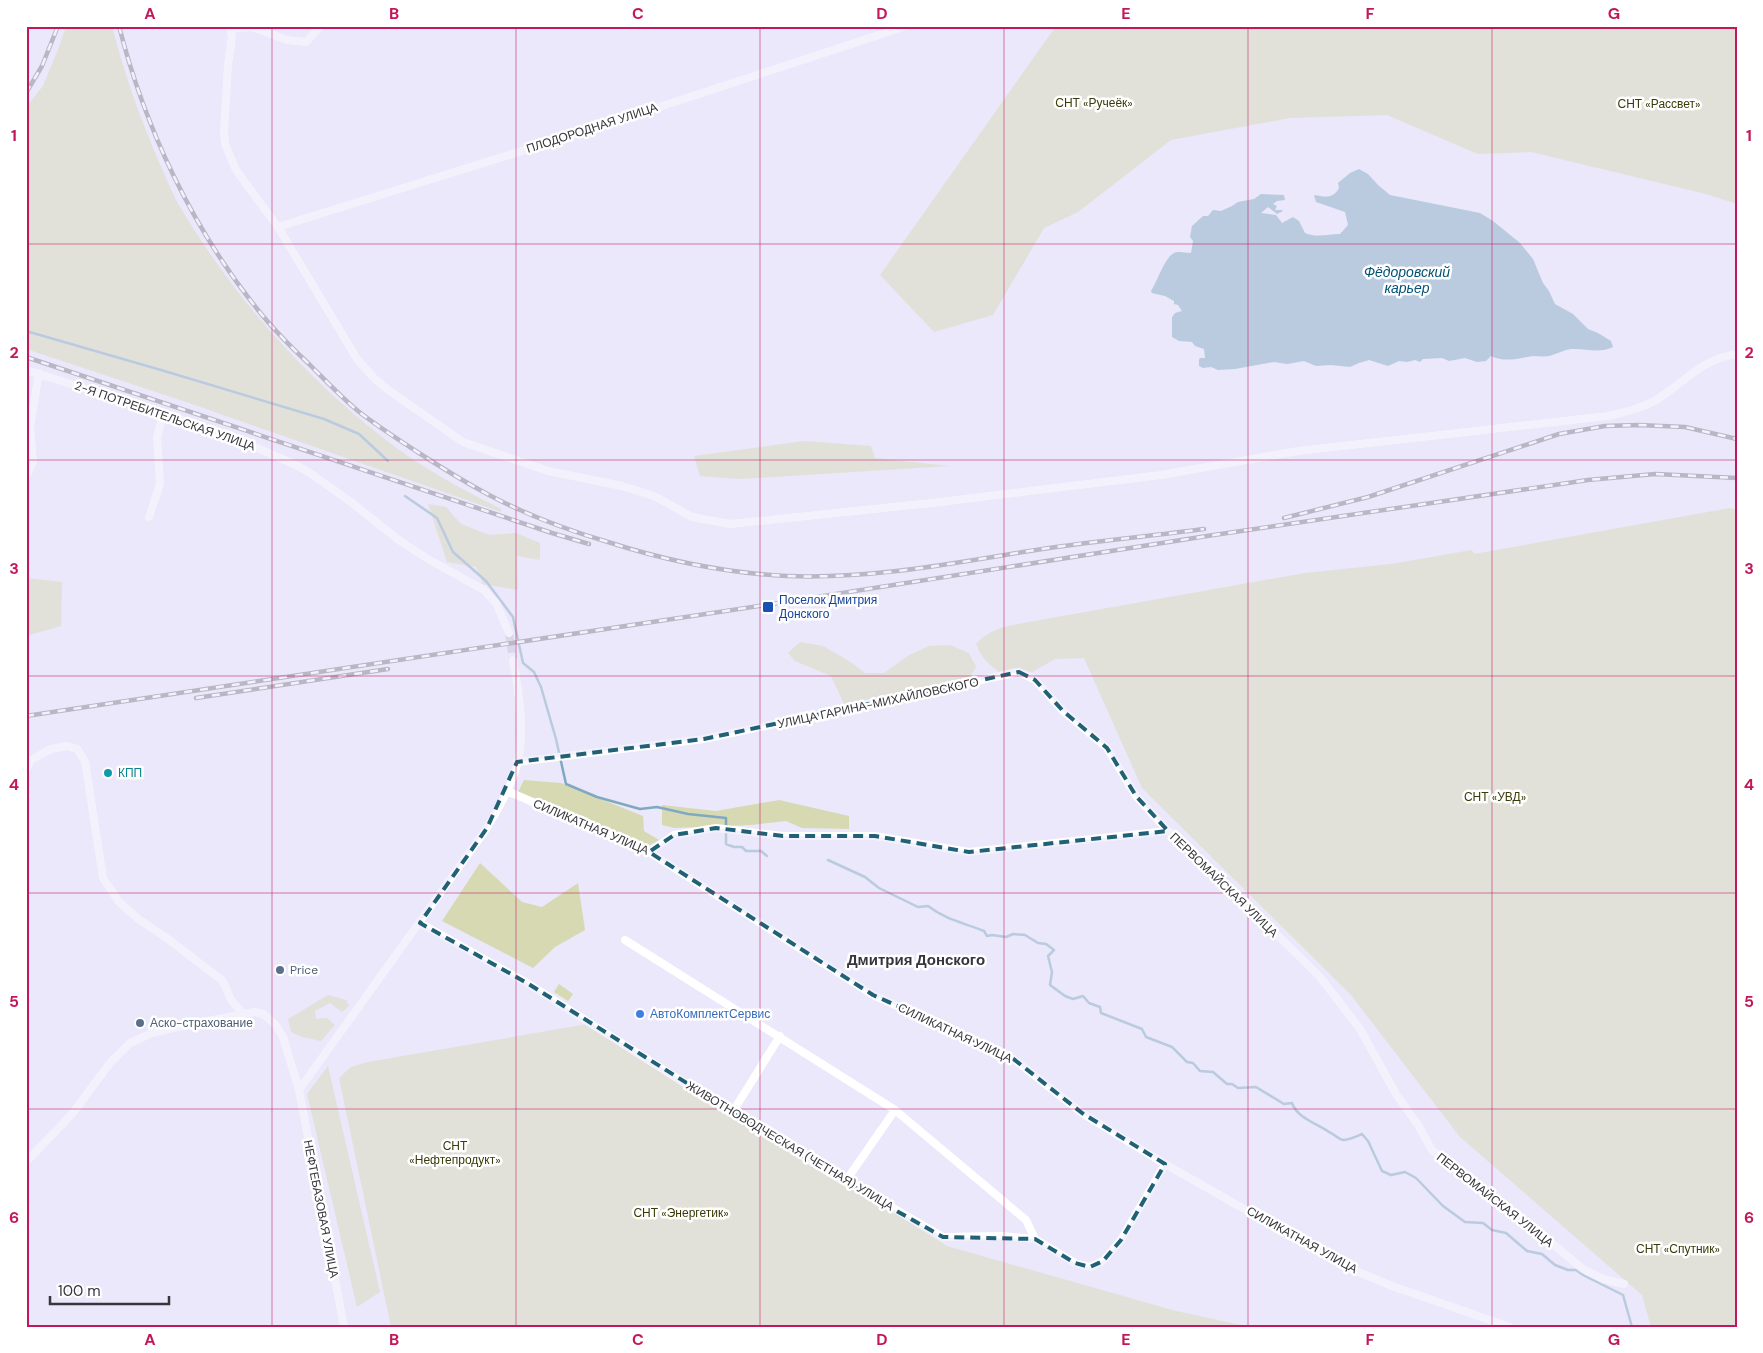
<svg xmlns="http://www.w3.org/2000/svg" width="1763" height="1353" font-family="'DM Sans',sans-serif">
	<style>
		.green { fill: #d7d9b3 }
		.water { fill: #80a9c1 }
		.lines { fill: none; stroke-linecap: round; stroke-linejoin: round }
		.stream { stroke: #80a9c1; stroke-width: 2.5 }
		.minor-tunnel { stroke: #c6c4d4; stroke-width: 8; stroke-dasharray: 8 4; stroke-linecap: butt }
		.minor { stroke: #fff; stroke-width: 8 }
		.rail-casing { stroke: #7e7c88; stroke-width: 4.5 }
		.rail { stroke: #fff; stroke-width: 2.5; stroke-dasharray: 8; stroke-linecap: butt }
		.marked { fill: none; stroke: #206176; stroke-width: 4; stroke-dasharray: 10 6; stroke-linejoin: round }
		.grid { fill: none; stroke: #c2185b; stroke-width: 1; stroke-opacity: 0.55 }
		.transit-dot { fill: #1a4fb4; stroke: #fff; stroke-width: 2 }
		.culture-dot { fill: #0f9aa8; stroke: #fff; stroke-width: 2 }
		.service-dot { fill: #5c6f8a; stroke: #fff; stroke-width: 2 }
		.shop-dot { fill: #3f7fe0; stroke: #fff; stroke-width: 2 }
		.labels { text-anchor: middle; stroke-width: 5; stroke-linejoin: round; paint-order: stroke }
		.park-label { font-size: 12px; fill: #3a3b07; stroke: #fff }
		.street-label { font-size: 12px; fill: #37363d; stroke: #fff }
		.transit-label { font-size: 12px; fill: #164399; stroke: #fff; text-anchor: start }
		.culture-label { font-size: 12px; fill: #0d838f; stroke: #fff; text-anchor: start }
		.service-label { font-size: 12px; fill: #4e5e75; stroke: #fff; text-anchor: start }
		.shop-label { font-size: 12px; fill: #366cbe; stroke: #fff; text-anchor: start }
		.water-label { font-size: 14px; font-style: italic; fill: #035274; stroke: #fff }
		.quarter-label { font-size: 15px; font-weight: bold; fill: #37363d; stroke: #fff }
		.neatline { fill: none; stroke: #c2185b; stroke-width: 2 }
		.grid-label { font-size: 16px; text-anchor: middle; font-weight: bold; fill: #c2185b }
	</style>
	<rect width="100%" height="100%" fill="#eae8fa"/>
	<path class="green" d="M 66,26 L 112,26 C 124,73 140,118 159,162 C 165,175 170,188 176,200 C 229,291 299,372 382,437 C 418,466 460,488 501,509 L 501,512 L 189,403 L 26,349 L 26,107 L 43,86 L 59,47 Z
		M 1056,26 L 1737,26 L 1737,204 L 1706,194 L 1531,152 L 1478,154 L 1387,115 L 1290,118 L 1171,140 L 1078,212 L 1044,228 L 993,315 L 934,332 L 880,275 Z
		M 804,441 L 871,446 L 875,458 L 949,466 L 740,479 L 700,476 L 694,456 Z
		M 428,504 L 446,507 L 461,524 L 489,535 L 516,533 L 540,543 L 540,560 L 517,556 L 518,590 L 483,584 L 476,567 L 447,562 Z
		M 1730,508 L 1737,510 L 1737,1327 L 1651,1327 L 1642,1295 L 1460,1137 L 1351,995 L 1142,788 L 1084,658 L 1055,659 L 1032,672 L 1015,668 L 999,672 C 987,663 981,657 976,644 C 990,628 1009,626 1029,622 L 1305,573 L 1391,564 L 1472,550 L 1474,554 Z
		M 26,578 L 62,582 L 61,626 L 26,636 Z
		M 800,642 L 823,646 L 849,661 L 865,673 L 884,673 L 909,655 L 929,646 L 950,645 L 969,653 L 976,667 L 971,675 L 966,679 L 844,704 L 831,676 L 795,661 L 788,653 Z
		M 524,780 L 561,783 L 643,816 L 644,831 L 659,840 L 646,847 L 518,792 Z
		M 779,800 L 849,816 L 849,829 L 802,828 L 786,821 L 751,825 L 674,828 L 662,825 L 662,805 L 716,811 Z
		M 480,863 L 522,902 L 542,907 L 578,883 L 585,930 L 555,947 L 533,968 L 442,921 Z
		M 559,984 L 573,994 L 568,1001 L 554,992 Z
		M 328,995 L 346,1000 L 349,1006 L 342,1012 L 330,1003 L 315,1011 L 316,1019 L 327,1018 L 335,1025 L 321,1041 L 302,1037 L 291,1032 L 288,1019 Z
		M 593,1023 L 947,1246 L 1176,1311 L 1250,1327 L 391,1327 L 339,1078 L 351,1067 L 368,1062 Z
		M 328,1066 L 380,1292 L 357,1307 L 307,1094 Z"/>
	<path class="water" d="M 1359,169 L 1368,174 L 1378,185 L 1390,195 L 1480,213 L 1493,221 L 1520,243 L 1533,259 L 1543,283 L 1549,291 L 1555,304 L 1573,314 L 1588,329 L 1598,333 L 1611,341 L 1613,347 C 1598,354 1586,348 1571,349 C 1564,350 1556,354 1549,356 C 1544,357 1538,356 1533,356 C 1519,358 1505,363 1491,356 L 1486,361 L 1477,362 L 1465,358 L 1449,361 L 1442,358 L 1423,359 L 1420,362 L 1415,360 L 1407,362 L 1399,361 L 1388,366 L 1369,360 L 1359,363 L 1350,367 L 1331,365 L 1316,366 L 1304,361 L 1287,364 L 1274,362 L 1235,369 L 1218,370 L 1211,367 L 1203,368 L 1199,366 L 1199,360 L 1200,358 L 1205,358 L 1204,349 L 1195,346 L 1192,342 L 1179,341 L 1172,337 L 1172,317 L 1175,313 L 1182,311 L 1178,305 L 1174,304 L 1174,301 L 1165,296 L 1152,293 L 1151,291 C 1157,282 1165,257 1174,253 C 1178,251 1186,253 1191,253 L 1193,241 L 1190,237 L 1192,226 L 1203,216 L 1208,216 L 1213,210 L 1221,211 L 1232,206 L 1238,202 L 1254,199 L 1261,194 L 1284,195 L 1285,200 L 1277,201 L 1273,204 L 1277,206 L 1275,210 L 1282,210 L 1283,211 L 1277,214 L 1268,207 L 1261,213 L 1276,215 L 1282,223 L 1293,217 L 1299,221 L 1305,233 C 1317,238 1328,234 1340,234 L 1348,225 L 1345,212 L 1316,202 L 1314,195 C 1325,197 1333,199 1339,188 L 1338,183 L 1350,173 Z"/>
	<g class="lines">
		<path class="stream" d="M 26,331 L 161,370 L 324,419 L 359,434 L 388,461
			M 405,496 L 437,518 L 453,552 L 486,581 L 513,617 L 523,663 L 534,672 L 541,687 L 556,739 L 566,784 L 597,797 L 640,809 L 657,807 L 688,814 L 726,818 L 726,844 L 734,847 L 742,847 L 746,851 L 761,851 L 767,856
			M 828,860 L 865,877 L 879,888 L 918,907 L 928,906 C 948,921 962,922 984,931 L 987,936 L 992,935 L 1006,937 L 1013,934 L 1025,935 L 1038,943 L 1046,944 L 1054,950 L 1048,956 L 1052,972 L 1050,985 L 1065,996 L 1073,999 L 1083,996 L 1089,1003 L 1100,1007 L 1101,1013 L 1142,1029 L 1146,1037 L 1172,1047 L 1187,1062 L 1193,1063 L 1200,1071 L 1213,1072 L 1227,1084 L 1232,1084 L 1238,1088 L 1256,1087 L 1284,1104 L 1292,1103 C 1297,1118 1318,1124 1329,1132 C 1334,1134 1338,1139 1343,1140 C 1349,1140 1357,1136 1362,1134 L 1368,1141 L 1382,1171 L 1391,1175 L 1405,1172 L 1416,1178 L 1443,1206 L 1465,1222 L 1483,1223 L 1492,1230 L 1506,1233 L 1527,1251 L 1542,1254 L 1555,1265 L 1568,1270 L 1576,1270 L 1583,1275 L 1623,1295 L 1632,1327"/>
		<path class="minor-tunnel" d="M 509,633 L 513,660"/>
		<path class="minor" d="M 230,26 L 232,37 L 228,64 L 224,132 L 225,144 L 236,170 L 278,227 L 357,359 L 374,378 L 388,390 L 463,442 L 548,471 L 622,486 L 654,496 L 692,517 L 730,524 L 941,502 L 1161,475 L 1298,451 L 1608,416 C 1625,412 1642,408 1656,400 C 1686,382 1699,360 1737,354
			M 231,28 L 253,27 L 287,40 L 306,42 L 321,26
			M 278,227 L 589,130 L 906,26
			M 26,370 L 144,407 L 234,438 L 294,464 L 310,473 L 351,502 L 400,541 L 428,559 L 484,590 L 496,603 L 509,633
			M 26,477 L 33,461 L 30,426 L 39,373
			M 149,517 L 160,484 L 157,437 L 163,414
			M 517,762 L 704,739 L 1019,672 L 1035,680 L 1063,711 L 1107,748 L 1136,796 L 1168,831
			M 26,769 L 31,760 L 51,749 L 67,746 L 77,749 L 85,761 L 103,878 L 119,902 L 137,918 L 168,939 L 223,981 L 231,1000 L 243,1014
			M 507,791 L 649,852 L 873,995 L 1011,1057 L 1082,1113 L 1165,1164 L 1344,1266 L 1392,1286 L 1510,1327
			M 649,852 L 674,835 L 716,828 L 783,836 L 875,836 L 969,852 L 1168,831 L 1187,846 L 1320,977 L 1360,1029 L 1396,1094 L 1418,1125 L 1432,1150 L 1463,1175 L 1520,1217 L 1583,1269 L 1603,1279 L 1624,1284
			M 420,923 L 527,983 L 732,1113 L 845,1182 L 864,1191 L 943,1237 L 1003,1236 L 1035,1239 L 1075,1263 L 1090,1267 L 1103,1261 L 1121,1240 L 1165,1164
			M 625,940 L 895,1110 L 1026,1220 L 1035,1239
			M 299,1090 L 487,828 C 499,807 512,785 518,761 C 525,730 519,691 513,660
			M 732,1113 L 780,1036
			M 26,1162 L 72,1114 L 110,1063 L 130,1043 L 152,1033 L 182,1026 L 243,1014 L 255,1012 L 263,1014 L 275,1024 L 283,1037 L 299,1090 L 344,1327
			M 845,1182 L 895,1110"/>
		<defs>
			<path id="rail" d="M 119,26 C 145,128 192,228 258,310 C 273,329 291,347 309,364 C 325,380 341,397 358,411 C 377,426 399,440 419,453 C 442,468 465,482 489,495 C 527,515 567,530 608,542 C 667,561 725,573 787,576 C 868,579 944,565 1023,552 C 1083,542 1144,537 1204,529
				M 26,93 L 42,66 L 58,26
				M 26,357 L 552,533 L 589,544
				M 1284,518 L 1368,497 L 1559,434 L 1605,426 L 1638,425 L 1685,427 L 1737,439
				M 196,698 L 388,669
				M 26,716 L 772,604 L 1207,536 L 1588,480 L 1655,474 L 1737,478"/>
		</defs>
		<use href="#rail" class="rail-casing"/>
		<use href="#rail" class="rail"/>
	</g>
	<path d="M0 0H1763V1353H0ZM 1019,672 L 1035,680 L 1063,711 L 1107,748 L 1136,796 L 1168,831 L 969,852 L 875,836 L 783,836 L 716,828 L 674,835 L 649,852 L 873,995 L 1011,1057 L 1082,1113 L 1165,1164 L 1121,1240 L 1103,1261 L 1090,1267 L 1075,1263 L 1035,1239 L 943,1237 L 845,1182 L 527,983 L 420,923 L 487,828 L 517,762 L 704,739 Z" fill="#eae8fa" fill-opacity=".55" fill-rule="evenodd"/>
	<path class="marked" d="M 1019,672 L 1035,680 L 1063,711 L 1107,748 L 1136,796 L 1168,831 L 969,852 L 875,836 L 783,836 L 716,828 L 674,835 L 649,852 L 873,995 L 1011,1057 L 1082,1113 L 1165,1164 L 1121,1240 L 1103,1261 L 1090,1267 L 1075,1263 L 1035,1239 L 943,1237 L 845,1182 L 527,983 L 420,923 L 487,828 L 517,762 L 704,739 Z"/>
	<path class="grid" d="M 272,26 L 272,1327M 516,26 L 516,1327M 760,26 L 760,1327M 1004,26 L 1004,1327M 1248,26 L 1248,1327M 1492,26 L 1492,1327M 26,244 L 1737,244M 26,460 L 1737,460M 26,676 L 1737,676M 26,893 L 1737,893M 26,1109 L 1737,1109"/>
	<rect class="transit-dot" x="762" y="601" width="12" height="12" rx="2.5"/>
	<circle class="culture-dot" cx="108" cy="773" r="5"/>
	<g class="service-dot">
		<circle cx="280" cy="970" r="5"/>
		<circle cx="140" cy="1023" r="5"/>
	</g>
	<circle class="shop-dot" cx="640" cy="1014" r="5"/>
	<g class="labels">
		<g class="park-label">
			<text x="1094" y="107">СНТ «Ручеёк»</text>
			<text x="1659" y="108">СНТ «Рассвет»</text>
			<text x="1495" y="801">СНТ «УВД»</text>
			<text x="455" y="1150">СНТ<tspan x="455" dy="14">«Нефтепродукт»</tspan></text>
			<text x="681" y="1217">СНТ «Энергетик»</text>
			<text x="1678" y="1253">СНТ «Спутник»</text>
		</g>
		<g class="street-label">
			<text transform="translate(592 128) rotate(-18)" y="4">ПЛОДОРОДНАЯ УЛИЦА</text>
			<text transform="translate(165 416) rotate(19)" y="4">2-Я ПОТРЕБИТЕЛЬСКАЯ УЛИЦА</text>
			<text transform="translate(878 703) rotate(-12)" y="4">УЛИЦА ГАРИНА-МИХАЙЛОВСКОГО</text>
			<text transform="translate(591 827) rotate(23)" y="4">СИЛИКАТНАЯ УЛИЦА</text>
			<text transform="translate(1224 885) rotate(44)" y="4">ПЕРВОМАЙСКАЯ УЛИЦА</text>
			<text transform="translate(955 1033) rotate(25)" y="4">СИЛИКАТНАЯ УЛИЦА</text>
			<text transform="translate(790 1146) rotate(31)" y="4">ЖИВОТНОВОДЧЕСКАЯ (ЧЕТНАЯ) УЛИЦА</text>
			<text transform="translate(1495 1200) rotate(38)" y="4">ПЕРВОМАЙСКАЯ УЛИЦА</text>
			<text transform="translate(321 1209) rotate(79)" y="4">НЕФТЕБАЗОВАЯ УЛИЦА</text>
			<text transform="translate(1302 1240) rotate(29)" y="4">СИЛИКАТНАЯ УЛИЦА</text>
		</g>
		<g class="transit-label">
			<text x="779" y="604">Поселок Дмитрия<tspan x="779" dy="14">Донского</tspan></text>
		</g>
		<g class="culture-label">
			<text x="118" y="777">КПП</text>
		</g>
		<g class="service-label">
			<text x="290" y="974">Price</text>
			<text x="150" y="1027">Аско-страхование</text>
		</g>
		<g class="shop-label">
			<text x="650" y="1018">АвтоКомплектСервис</text>
		</g>
		<g class="water-label">
			<text x="1407" y="277">Фёдоровский<tspan x="1407" dy="16">карьер</tspan></text>
		</g>
		<g class="quarter-label">
			<text x="916" y="965">Дмитрия Донского</text>
		</g>
	</g>
	<rect width="1763" height="1353" fill="none" stroke="#ffffff" stroke-width="55"/>
	<path d="M50 1296v8h119v-8" fill="none" stroke="#37363d" stroke-width="2.5"/>
	<text x="58" y="1296" font-size="15" fill="#37363d" stroke="#ffffff" stroke-width="4" paint-order="stroke">100 m</text>
	<rect x="28" y="28" width="1708" height="1298" class="neatline"/>
	<g class="grid-label">
		<text x="150" y="19">A</text>
		<text x="394" y="19">B</text>
		<text x="638" y="19">C</text>
		<text x="882" y="19">D</text>
		<text x="1126" y="19">E</text>
		<text x="1370" y="19">F</text>
		<text x="1614" y="19">G</text>
		<text x="14" y="141">1</text>
		<text x="1749" y="141">1</text>
		<text x="14" y="358">2</text>
		<text x="1749" y="358">2</text>
		<text x="14" y="574">3</text>
		<text x="1749" y="574">3</text>
		<text x="14" y="790">4</text>
		<text x="1749" y="790">4</text>
		<text x="14" y="1007">5</text>
		<text x="1749" y="1007">5</text>
		<text x="14" y="1223">6</text>
		<text x="1749" y="1223">6</text>
		<text x="150" y="1345">A</text>
		<text x="394" y="1345">B</text>
		<text x="638" y="1345">C</text>
		<text x="882" y="1345">D</text>
		<text x="1126" y="1345">E</text>
		<text x="1370" y="1345">F</text>
		<text x="1614" y="1345">G</text>
	</g>
</svg>
